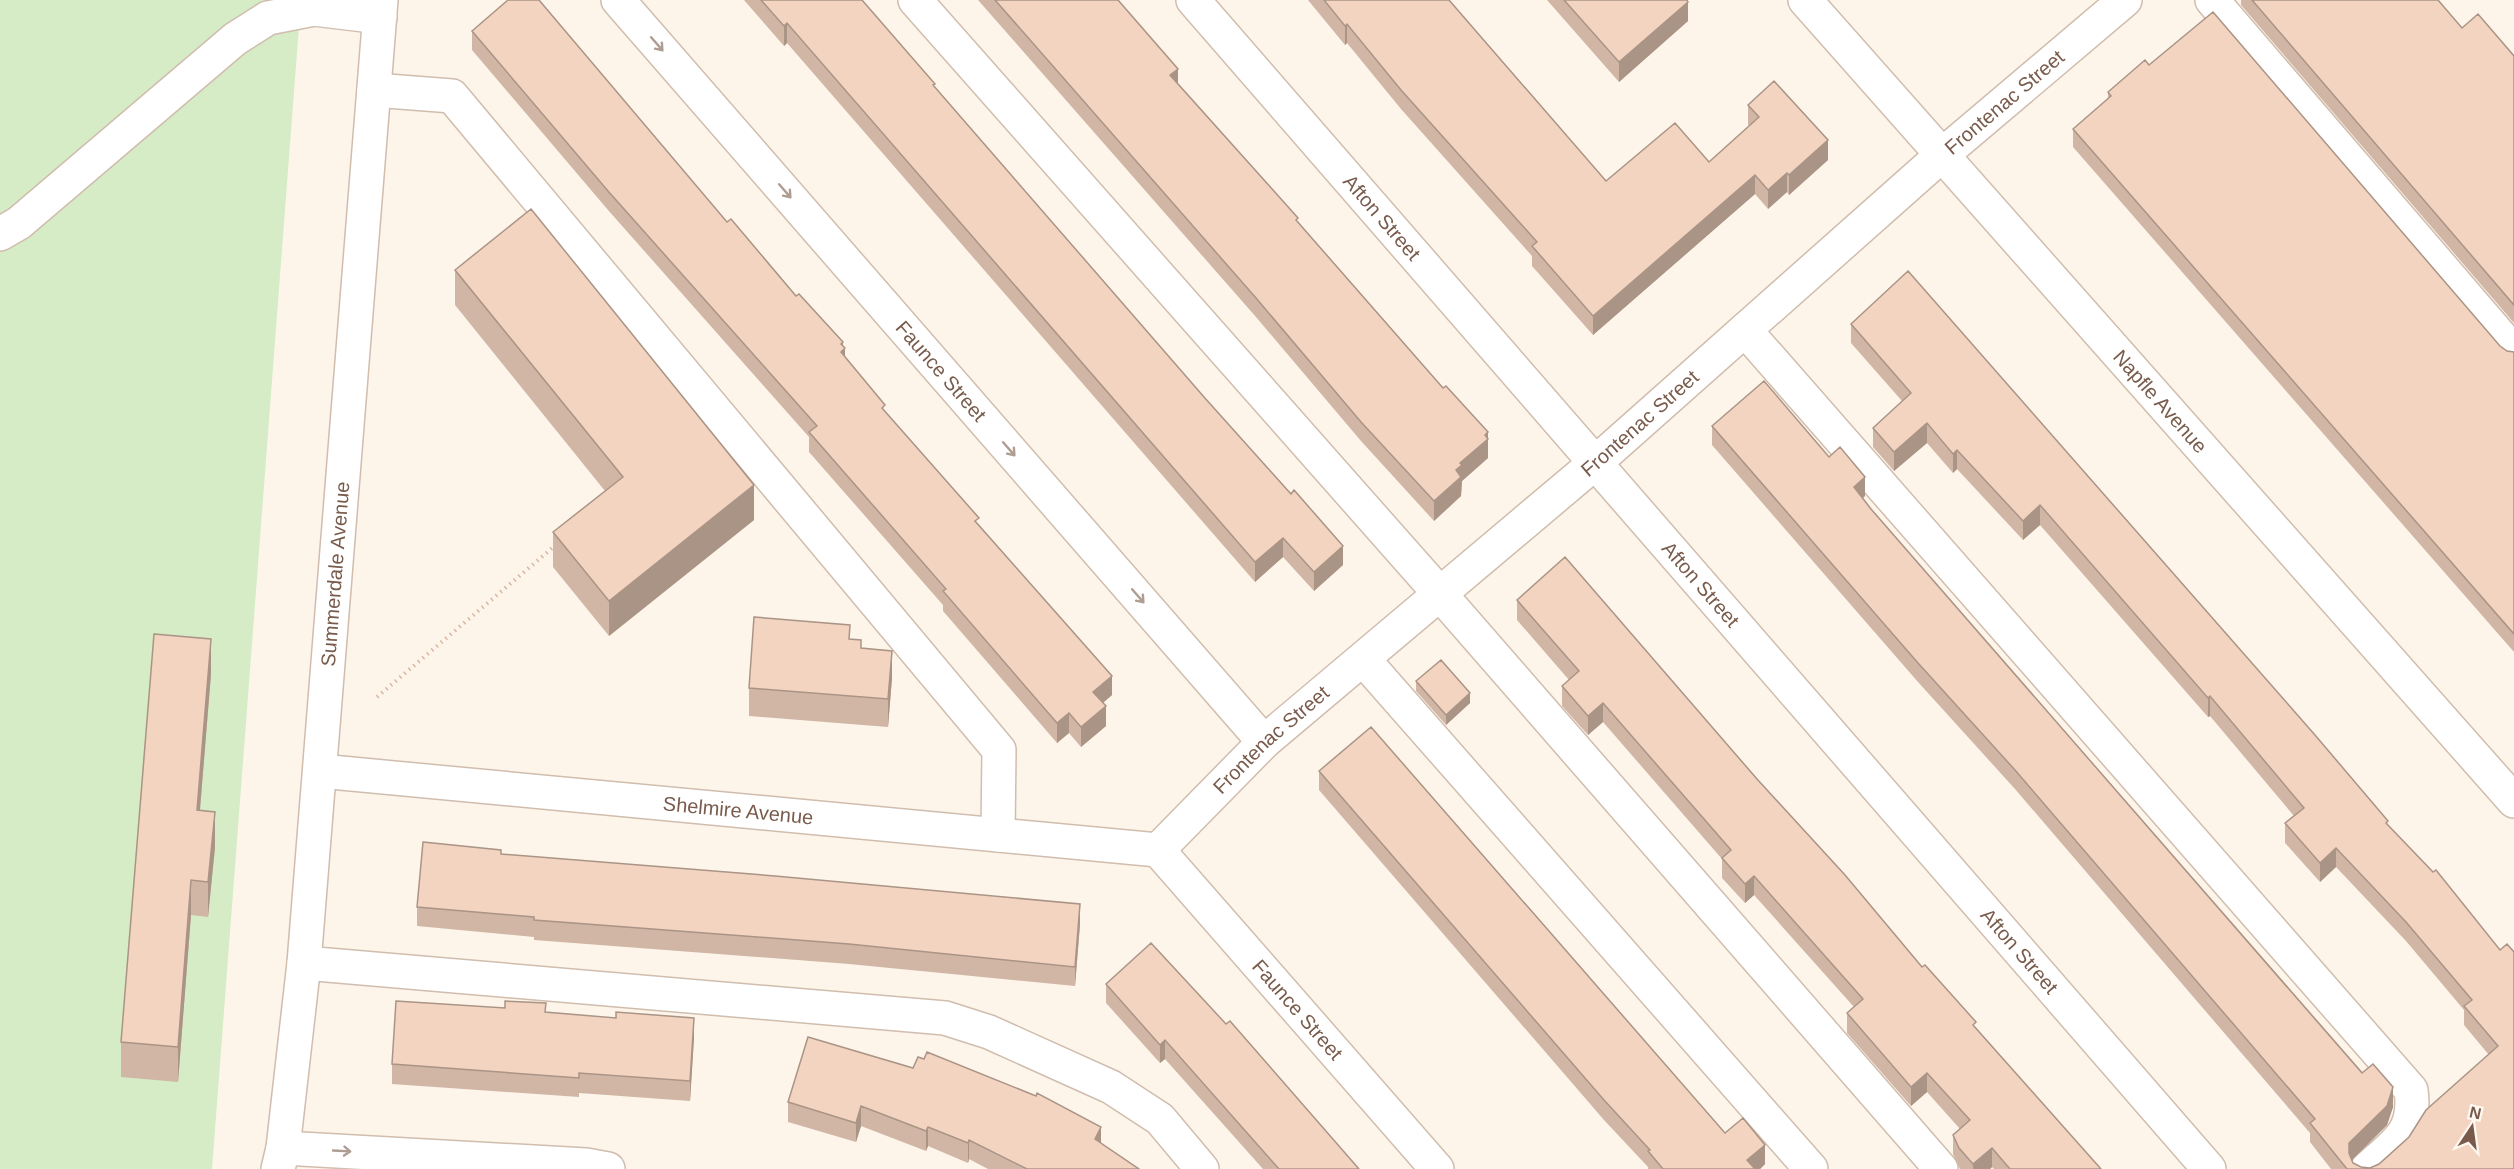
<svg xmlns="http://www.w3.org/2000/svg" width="2514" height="1169" font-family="Helvetica,sans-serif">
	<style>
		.green { fill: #d6ecc7 }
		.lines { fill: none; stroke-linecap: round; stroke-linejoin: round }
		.minor-casing { stroke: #d0bdae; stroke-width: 36 }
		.path { stroke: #d9b7a3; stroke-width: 4; stroke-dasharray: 1.5 4.5; stroke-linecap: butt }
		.minor { stroke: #fff; stroke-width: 33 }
		.wall { fill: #d1b6a5 }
		.shaded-wall { fill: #aa9486 }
		.building { fill: #f3d4c0; stroke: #aa9486; stroke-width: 1.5 }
		.oneway { stroke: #af9d94 }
		.labels { text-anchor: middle; stroke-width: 4.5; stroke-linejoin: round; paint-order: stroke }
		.street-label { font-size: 20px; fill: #795b4c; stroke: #fff9f1 }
	</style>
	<rect width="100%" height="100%" fill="#fdf5ea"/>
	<path class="green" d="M 0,0 L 301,0 L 212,1169 L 0,1169 Z"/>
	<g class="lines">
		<defs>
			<g id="minor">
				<path id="s1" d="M 618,0 L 1264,742"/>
				<path d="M 915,0 L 1440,594 L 1941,1169"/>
				<path id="s2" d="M 1193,0 L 2209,1169"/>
				<path id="s3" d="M 1805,0 L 2514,801"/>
				<path d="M 2212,0 L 2514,352"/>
				<path d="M 374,90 L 452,96 L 999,750 L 998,835"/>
				<path d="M 0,234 L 19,223 L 235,39 L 268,18 L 314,9 L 380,17"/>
				<path d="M 1745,330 L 2411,1090 C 2417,1133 2395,1143 2367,1169"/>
				<path d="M 1363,659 L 1811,1169"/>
				<path id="s4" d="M 320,771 L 1158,850"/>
				<path id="s5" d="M 1158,850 L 1264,742 L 1595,463 L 1942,155 L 2125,0"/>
				<path id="s6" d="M 1158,850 L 1437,1169"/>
				<path d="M 304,963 L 945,1018 L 989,1032 L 1111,1087 L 1160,1119 L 1202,1169"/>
				<path d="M 283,1148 L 586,1165 L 608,1169"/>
				<path id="s7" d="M 278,1169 L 283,1148 L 304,963 L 381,0"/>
			</g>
		</defs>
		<use href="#minor" class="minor-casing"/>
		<path class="path" d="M 377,697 L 557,544"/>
		<use href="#minor" class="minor"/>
	</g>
	<path class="wall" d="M 744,0 L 862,0 L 935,87 L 1343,565 L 1314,591 L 1283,557 L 1255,582 L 787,43 L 784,46 Z
		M 978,0 L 1118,0 L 1178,84 L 1443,388 L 1488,432 L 1488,458 L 1462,481 L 1461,496 L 1434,521 L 1361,441 L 1256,317 Z
		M 1308,0 L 1449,0 L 1606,181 L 1709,162 L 1749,126 L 1748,124 L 1748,105 L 1828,160 L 1789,195 L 1787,192 L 1768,209 L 1755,194 L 1593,335 L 1532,266 L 1532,256 L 1401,109 L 1347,43 L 1345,45 Z
		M 1547,0 L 1687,0 L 1688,21 L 1619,82 Z
		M 2241,0 L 2438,0 L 2462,28 L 2514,56 L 2514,323 L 2241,5 Z
		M 472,31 L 727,222 L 843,346 L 845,357 L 885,411 L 979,525 L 1112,695 L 1103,703 L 1106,726 L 1081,747 L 1069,733 L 1057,743 L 943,611 L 943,605 L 809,452 L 809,437 L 608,210 L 472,50 Z
		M 2149,65 L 2500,346 L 2507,351 L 2514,352 L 2514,652 L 2073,147 L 2073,129 L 2108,98 L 2108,92 Z
		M 455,270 L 754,520 L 609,636 L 553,567 L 553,532 L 605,491 L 455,305 Z
		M 1851,324 L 2388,825 L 2500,950 L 2514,1169 L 2331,1169 L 2310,1142 L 2310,1133 L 2015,789 L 1918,682 L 1712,445 L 1712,426 L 1829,457 L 1865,496 L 1863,498 L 1871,509 L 2393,1107 L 2387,1125 L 2352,1160 L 2353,1163 L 2361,1167 L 2370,1168 L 2379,1164 L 2409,1137 L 2489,1055 L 2464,1025 L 2464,1010 L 2406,941 L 2336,867 L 2320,882 L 2285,843 L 2285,823 L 2294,816 L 2210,716 L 2208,717 L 2040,525 L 2023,540 L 1957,469 L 1953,473 L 1927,443 L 1894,471 L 1873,447 L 1873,428 L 1902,401 L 1851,343 Z
		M 1517,600 L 1757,779 L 1922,967 L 2101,1169 L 1994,1169 L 1992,1167 L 1990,1169 L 1960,1169 L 1953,1154 L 1953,1135 L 1960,1129 L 1927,1092 L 1911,1106 L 1847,1033 L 1847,1013 L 1854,1007 L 1754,895 L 1745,903 L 1722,878 L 1722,859 L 1603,722 L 1588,735 L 1562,706 L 1562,686 L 1569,680 L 1517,620 Z
		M 850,639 L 861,648 L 892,678 L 888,727 L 749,716 L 749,688 Z
		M 211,674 L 200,810 L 215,847 L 208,917 L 191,915 L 178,1082 L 121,1077 L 121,1042 Z
		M 1416,681 L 1470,703 L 1446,725 L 1416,691 Z
		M 1319,771 L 1725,1133 L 1765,1164 L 1760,1169 L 1648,1169 L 1648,1167 L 1604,1120 L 1319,790 Z
		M 501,855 L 1080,924 L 1075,986 L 849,964 L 534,940 L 534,937 L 417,926 L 417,907 Z
		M 1106,984 L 1359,1169 L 1263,1169 L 1165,1059 L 1160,1063 L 1106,1003 Z
		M 546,1012 L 694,1038 L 690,1101 L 579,1093 L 579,1097 L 392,1084 L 392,1064 Z
		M 808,1037 L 1101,1143 L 1139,1169 L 988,1169 L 969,1159 L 968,1163 L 928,1146 L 926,1151 L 861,1126 L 856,1142 L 788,1122 L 788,1102 Z"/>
	<path class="shaded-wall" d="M 1688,2 L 1688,21 L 1619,82 L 1619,62 Z
		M 787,23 L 787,43 L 784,46 L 784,26 Z
		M 1347,24 L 1347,43 L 1345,45 L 1345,26 Z
		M 1178,69 L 1178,88 L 1170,75 Z
		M 1828,140 L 1828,160 L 1789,195 L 1789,175 Z
		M 1787,173 L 1787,192 L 1768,209 L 1768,190 Z
		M 1755,175 L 1755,194 L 1593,335 L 1593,316 Z
		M 843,342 L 843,350 L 845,348 L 845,368 L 841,371 L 841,344 Z
		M 1927,423 L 1927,443 L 1894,471 L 1894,452 Z
		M 1488,432 L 1488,458 L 1462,481 L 1461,496 L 1434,521 L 1434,501 L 1460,463 Z
		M 1957,450 L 1957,469 L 1953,473 L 1953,454 Z
		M 1865,477 L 1865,496 L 1854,506 L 1854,487 Z
		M 754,485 L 754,520 L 609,636 L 609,601 Z
		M 2040,505 L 2040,525 L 2023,540 L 2023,521 Z
		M 1283,538 L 1283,557 L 1255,582 L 1255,562 Z
		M 1343,546 L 1343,565 L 1314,591 L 1314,572 Z
		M 211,639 L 211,674 L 197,845 L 197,810 Z
		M 892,651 L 892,678 L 888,727 L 888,699 Z
		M 1112,676 L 1112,695 L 1093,711 L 1093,692 Z
		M 1470,693 L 1470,703 L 1446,725 L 1446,715 Z
		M 2210,696 L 2210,716 L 2208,717 L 2208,698 Z
		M 1603,703 L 1603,722 L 1588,735 L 1588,716 Z
		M 1106,706 L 1106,726 L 1081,747 L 1081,727 Z
		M 1069,713 L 1069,733 L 1057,743 L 1057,723 Z
		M 215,812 L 215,847 L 208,917 L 208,882 Z
		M 2336,848 L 2336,867 L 2320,882 L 2320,863 Z
		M 1754,876 L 1754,895 L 1745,903 L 1745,884 Z
		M 191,880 L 191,915 L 178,1082 L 178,1047 Z
		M 1080,904 L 1080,924 L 1075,986 L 1075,967 Z
		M 694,1018 L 694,1038 L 690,1101 L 690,1081 Z
		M 1165,1040 L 1165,1059 L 1160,1063 L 1160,1045 Z
		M 1927,1073 L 1927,1092 L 1911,1106 L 1911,1087 Z
		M 2393,1087 L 2393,1107 L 2387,1125 L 2349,1163 L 2349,1143 Z
		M 861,1106 L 861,1126 L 856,1142 L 856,1123 Z
		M 928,1127 L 928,1146 L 926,1151 L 926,1131 Z
		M 1101,1127 L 1101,1147 L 1095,1139 Z
		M 969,1140 L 969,1159 L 968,1163 L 968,1143 Z
		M 1765,1145 L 1765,1164 L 1760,1169 L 1747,1169 L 1747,1160 Z
		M 1992,1148 L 1992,1167 L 1990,1169 L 1973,1169 L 1973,1164 Z"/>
	<path class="building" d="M 508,0 L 539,0 L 727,222 L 731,219 L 796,296 L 799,294 L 843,342 L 841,344 L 845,348 L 841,352 L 885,405 L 882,408 L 979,518 L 975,521 L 1112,676 L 1093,692 L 1106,706 L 1081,727 L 1069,713 L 1057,723 L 943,591 L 946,589 L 809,432 L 817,426 L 608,191 L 472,31 Z
		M 761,0 L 862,0 L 935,84 L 933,85 L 1204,397 L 1291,494 L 1294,490 L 1343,546 L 1314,572 L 1283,538 L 1255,562 L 787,23 L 784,26 Z
		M 995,0 L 1118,0 L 1178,69 L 1170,75 L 1298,218 L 1296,220 L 1443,388 L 1446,386 L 1488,432 L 1485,435 L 1488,439 L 1460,463 L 1462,465 L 1456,470 L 1461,477 L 1434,501 L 1361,422 L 1256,298 Z
		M 1324,0 L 1449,0 L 1606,181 L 1675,123 L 1709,162 L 1759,117 L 1748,105 L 1774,81 L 1828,140 L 1789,175 L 1787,173 L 1768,190 L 1755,175 L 1593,316 L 1532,246 L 1537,242 L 1401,90 L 1347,24 L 1345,26 Z
		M 1564,0 L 1687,0 L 1688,2 L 1619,62 Z
		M 2252,0 L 2438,0 L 2462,28 L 2478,14 L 2514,56 L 2514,305 Z
		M 2213,12 L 2500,346 L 2507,351 L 2514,352 L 2514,634 L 2073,129 L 2111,96 L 2108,92 L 2145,60 L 2149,65 Z
		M 531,209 L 754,485 L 609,601 L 553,532 L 623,477 L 455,270 Z
		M 1908,271 L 2315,735 L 2388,821 L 2386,823 L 2433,872 L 2436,870 L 2500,950 L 2507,944 L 2514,952 L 2514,1169 L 2347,1169 L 2310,1123 L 2315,1119 L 2015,770 L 1918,663 L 1712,426 L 1764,381 L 1829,457 L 1840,447 L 1865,477 L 1854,487 L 1871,509 L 2362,1073 L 2373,1064 L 2393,1087 L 2387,1106 L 2349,1143 L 2349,1153 L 2353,1163 L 2361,1167 L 2370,1168 L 2379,1164 L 2409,1137 L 2426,1110 L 2498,1046 L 2464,1006 L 2472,1000 L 2406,922 L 2336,848 L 2320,863 L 2285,823 L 2304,808 L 2210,696 L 2208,698 L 2040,505 L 2023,521 L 1957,450 L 1953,454 L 1927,423 L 1894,452 L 1873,428 L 1911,393 L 1851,324 Z
		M 1565,557 L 1757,779 L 1845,875 L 1922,967 L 1925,965 L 1976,1022 L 1973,1025 L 2101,1169 L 2010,1169 L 1992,1148 L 1973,1164 L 1959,1148 L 1953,1135 L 1970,1120 L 1927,1073 L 1911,1087 L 1847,1013 L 1863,999 L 1754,876 L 1745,884 L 1722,858 L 1731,850 L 1603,703 L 1588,716 L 1562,686 L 1579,671 L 1517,600 Z
		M 754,617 L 850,625 L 849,639 L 861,640 L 861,648 L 892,651 L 888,699 L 749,688 Z
		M 154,634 L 211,639 L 197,810 L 215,812 L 208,882 L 191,880 L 178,1047 L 121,1042 Z
		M 1441,660 L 1470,693 L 1446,715 L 1416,681 Z
		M 1371,727 L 1725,1133 L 1743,1118 L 1765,1145 L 1747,1160 L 1755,1169 L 1663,1169 L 1648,1151 L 1650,1150 L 1604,1100 L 1319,771 Z
		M 423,842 L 501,850 L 501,854 L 775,876 L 1080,904 L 1075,967 L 849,944 L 534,920 L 534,917 L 417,907 Z
		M 1151,943 L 1226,1024 L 1230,1021 L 1359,1169 L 1279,1169 L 1165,1040 L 1160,1045 L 1106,984 Z
		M 396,1001 L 505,1008 L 505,1001 L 546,1003 L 545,1012 L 616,1018 L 616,1012 L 694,1018 L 690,1081 L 579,1073 L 579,1078 L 392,1064 Z
		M 808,1037 L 913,1068 L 918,1057 L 924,1059 L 927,1052 L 1036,1096 L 1037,1093 L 1101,1127 L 1095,1139 L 1139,1169 L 1027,1169 L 969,1140 L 968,1143 L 928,1127 L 926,1131 L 861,1106 L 856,1123 L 788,1102 Z"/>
	<defs><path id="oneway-shaft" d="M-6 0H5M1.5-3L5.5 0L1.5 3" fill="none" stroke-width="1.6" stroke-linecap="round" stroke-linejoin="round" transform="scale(1.5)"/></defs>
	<g class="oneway">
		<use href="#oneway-shaft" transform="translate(657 44) rotate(49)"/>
		<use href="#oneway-shaft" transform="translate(785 191) rotate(49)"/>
		<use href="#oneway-shaft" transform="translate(1009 449) rotate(49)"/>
		<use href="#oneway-shaft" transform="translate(1138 596) rotate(49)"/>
		<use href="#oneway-shaft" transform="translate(342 1151) rotate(3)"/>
	</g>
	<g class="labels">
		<g class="street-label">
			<text dy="7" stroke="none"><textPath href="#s5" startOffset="1130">Frontenac Street</textPath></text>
			<text dy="7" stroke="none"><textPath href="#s2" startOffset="288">Afton Street</textPath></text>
			<text dy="7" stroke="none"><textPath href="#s1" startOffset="492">Faunce Street</textPath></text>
			<text dy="7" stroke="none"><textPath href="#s3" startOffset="536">Napfle Avenue</textPath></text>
			<text dy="7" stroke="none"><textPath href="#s5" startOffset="644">Frontenac Street</textPath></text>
			<text dy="7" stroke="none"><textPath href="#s7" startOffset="598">Summerdale Avenue</textPath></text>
			<text dy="7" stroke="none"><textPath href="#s2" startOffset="774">Afton Street</textPath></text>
			<text dy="7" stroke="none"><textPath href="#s5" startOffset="158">Frontenac Street</textPath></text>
			<text dy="7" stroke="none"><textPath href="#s4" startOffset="420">Shelmire Avenue</textPath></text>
			<text dy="7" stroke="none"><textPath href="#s2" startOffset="1260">Afton Street</textPath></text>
			<text dy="7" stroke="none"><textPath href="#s6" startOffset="212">Faunce Street</textPath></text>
		</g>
	</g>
	<g transform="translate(2472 1127) rotate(13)" stroke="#fff9f1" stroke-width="4.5" paint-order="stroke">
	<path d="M0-4.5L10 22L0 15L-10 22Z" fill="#795b4c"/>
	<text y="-9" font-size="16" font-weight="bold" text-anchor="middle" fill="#795b4c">N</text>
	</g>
</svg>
